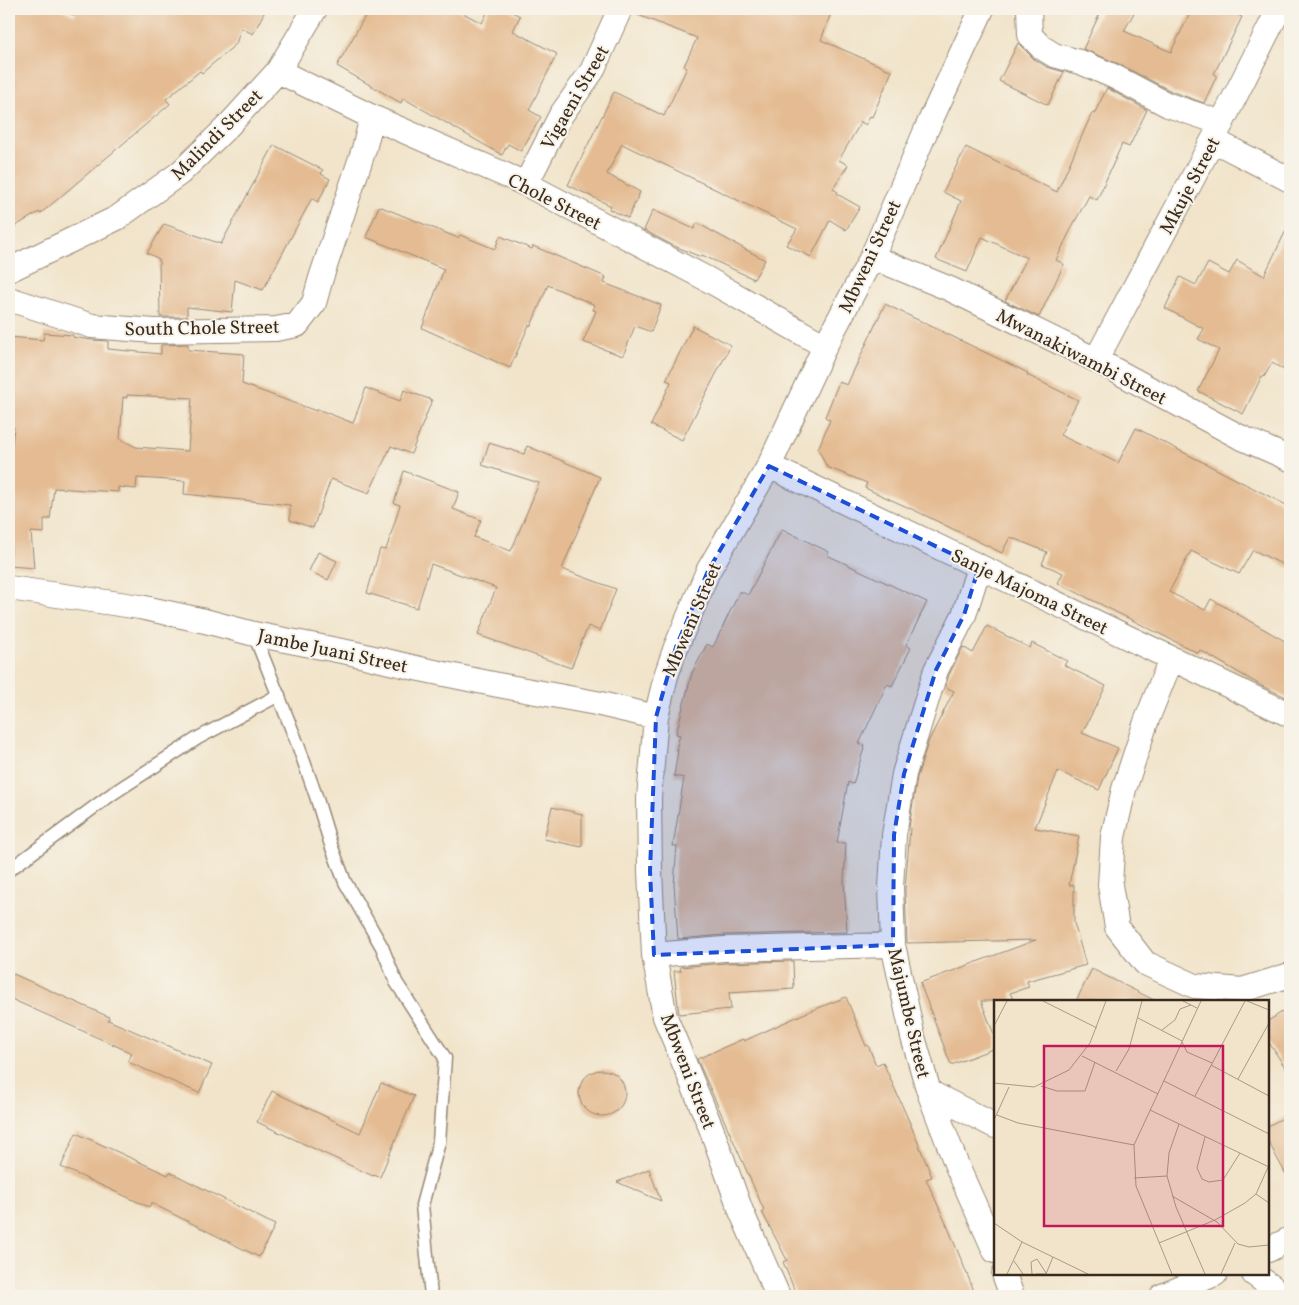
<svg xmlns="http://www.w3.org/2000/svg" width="1299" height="1305" font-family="Vollkorn,serif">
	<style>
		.building { fill: #e4bb92; fill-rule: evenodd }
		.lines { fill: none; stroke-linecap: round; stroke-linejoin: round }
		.service-casing { stroke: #968774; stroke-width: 15 }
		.minor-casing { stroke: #968774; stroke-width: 26 }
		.service { stroke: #fff; stroke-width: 12 }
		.minor { stroke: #fff; stroke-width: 24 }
		.marked { fill: #1d4ed8; fill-opacity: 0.2; stroke: #1d4ed8; stroke-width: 4; stroke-dasharray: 10 6; stroke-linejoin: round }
		.labels { text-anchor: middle; stroke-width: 4; stroke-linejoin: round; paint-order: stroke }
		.street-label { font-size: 19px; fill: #3b2a1e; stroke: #f7f3e8 }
		.inset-road { fill: none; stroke: #a89a85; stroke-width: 1 }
		.view { fill: #c2185b; fill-opacity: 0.15; stroke: #c2185b; stroke-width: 2.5 }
		.inset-edge { fill: none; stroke: #3b2a1e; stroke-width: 2.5 }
	</style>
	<rect width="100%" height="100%" fill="#f7f3e8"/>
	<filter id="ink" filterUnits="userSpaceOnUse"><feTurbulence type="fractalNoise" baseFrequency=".02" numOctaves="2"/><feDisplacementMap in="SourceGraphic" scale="10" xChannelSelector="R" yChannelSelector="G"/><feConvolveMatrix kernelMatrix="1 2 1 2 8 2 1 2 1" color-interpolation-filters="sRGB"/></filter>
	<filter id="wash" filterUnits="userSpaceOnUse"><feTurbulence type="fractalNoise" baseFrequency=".0096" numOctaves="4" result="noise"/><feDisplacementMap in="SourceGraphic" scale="20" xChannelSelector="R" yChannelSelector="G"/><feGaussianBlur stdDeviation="1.12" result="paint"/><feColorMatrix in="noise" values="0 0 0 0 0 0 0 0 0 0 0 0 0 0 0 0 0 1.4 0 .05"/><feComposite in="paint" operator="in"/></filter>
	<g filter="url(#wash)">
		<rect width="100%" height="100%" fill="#f1e4ca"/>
		<g id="blocks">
			<path class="building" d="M 9,9 L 61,9 L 75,16 L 77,9 L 266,9 L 253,34 L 241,28 L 236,44 L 202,73 L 200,71 L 166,99 L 170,104 L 40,214 L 39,212 L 9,230 Z
				M 369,9 L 455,9 L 482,23 L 489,9 L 506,9 L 520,16 L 513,31 L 557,54 L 529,110 L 541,117 L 521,151 L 508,144 L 502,155 L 403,98 L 401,103 L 337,66 Z
				M 634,9 L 820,9 L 831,13 L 821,40 L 892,71 L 872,117 L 870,116 L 866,125 L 861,122 L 839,160 L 848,165 L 833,189 L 838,192 L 837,194 L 860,207 L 846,230 L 830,220 L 811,257 L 786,245 L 797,229 L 622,144 L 607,174 L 640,192 L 628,218 L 609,209 L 611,206 L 568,185 L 614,92 L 664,116 L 687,68 L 684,66 L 697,38 L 633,13 Z
				M 1102,9 L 1136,9 L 1124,31 L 1171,52 L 1192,9 L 1225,9 L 1242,17 L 1214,74 L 1217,75 L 1204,103 L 1173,92 L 1119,64 L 1083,49 Z
				M 1018,43 L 1034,59 L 1047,67 L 1064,72 L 1048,105 L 999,81 Z
				M 1107,88 L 1147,110 L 1129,147 L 1122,144 L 1097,200 L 1089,196 L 1074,223 L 1056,260 L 1064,264 L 1039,317 L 1005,301 L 1027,258 L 982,237 L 967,272 L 936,259 L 961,201 L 943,192 L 966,147 L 1057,192 L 1092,113 L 1094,114 Z
				M 274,145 L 323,170 L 321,174 L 330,179 L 318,202 L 312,198 L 263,290 L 235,280 L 232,312 L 187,307 L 187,317 L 160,317 L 159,259 L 147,253 L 164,224 L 221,244 Z
				M 379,206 L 458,238 L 460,235 L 495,249 L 500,236 L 532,249 L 533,246 L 606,277 L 604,283 L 661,305 L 651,332 L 635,326 L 623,356 L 583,342 L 596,311 L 593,310 L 595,305 L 548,285 L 531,326 L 529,325 L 510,368 L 422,328 L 444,269 L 366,237 Z
				M 653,210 L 694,229 L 697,223 L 765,260 L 754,279 L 702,255 L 701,257 L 672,245 L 644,230 Z
				M 1290,222 L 1290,373 L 1272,363 L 1264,377 L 1262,376 L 1243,414 L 1198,391 L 1219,350 L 1198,339 L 1204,329 L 1165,308 L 1180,277 L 1196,285 L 1208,263 L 1229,274 L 1237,260 L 1264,276 Z
				M 885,304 L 1028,373 L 1027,375 L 1078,400 L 1060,435 L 1118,463 L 1136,428 L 1290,507 L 1290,568 L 1253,550 L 1239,574 L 1191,551 L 1169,592 L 1205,610 L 1211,599 L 1290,644 L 1290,699 L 1260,685 L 1200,650 L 1198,653 L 1058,583 L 1063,573 L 1042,564 L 1047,552 L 1010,537 L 1002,553 L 916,511 L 865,488 L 867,483 L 827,467 L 818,449 L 830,420 L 825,417 L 839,382 L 847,385 Z
				M 693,326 L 731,345 L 682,440 L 651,425 L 671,382 L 666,380 Z
				M 44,333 L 73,335 L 73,337 L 91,340 L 108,341 L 108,349 L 161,354 L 161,345 L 188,344 L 188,350 L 244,354 L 242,384 L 316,411 L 317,409 L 353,423 L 366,388 L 400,401 L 404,390 L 432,400 L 411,454 L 391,446 L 369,493 L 331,479 L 313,528 L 290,520 L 290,505 L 184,494 L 185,481 L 137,478 L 136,489 L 118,487 L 118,492 L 54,488 L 50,519 L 44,519 L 44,533 L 31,532 L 34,568 L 10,566 L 12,531 L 9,531 L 9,469 L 14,427 L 9,427 L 9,337 L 43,340 ZM 127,395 L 192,398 L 188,451 L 136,447 L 120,439 L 123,397 L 127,398 Z
				M 489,443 L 524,454 L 527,446 L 600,477 L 562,569 L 616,589 L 600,631 L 588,626 L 571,668 L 478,635 L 496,588 L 431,564 L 417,608 L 367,593 L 380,549 L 386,550 L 400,505 L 394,503 L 404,471 L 459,492 L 453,509 L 481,520 L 474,537 L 511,551 L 539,483 L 482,465 Z
				M 782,529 L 829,552 L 827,555 L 927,602 L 906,645 L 911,648 L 892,686 L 887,684 L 859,744 L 865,745 L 853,784 L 848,782 L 837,843 L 846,843 L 844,881 L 847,932 L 724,935 L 678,939 L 674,884 L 677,846 L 673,846 L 684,778 L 674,776 L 678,750 L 676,750 L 680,735 L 676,734 L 692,673 L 707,644 L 713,647 L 740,591 L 748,595 Z
				M 318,552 L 337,561 L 328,580 L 309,571 Z
				M 987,626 L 1030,648 L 1032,643 L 1067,661 L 1064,665 L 1106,686 L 1082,733 L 1118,748 L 1099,790 L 1058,771 L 1035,828 L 1079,836 L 1069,885 L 1074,885 L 1074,923 L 1086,965 L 1027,981 L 1029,987 L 1010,993 L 1014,1001 L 981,1001 L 995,1037 L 995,1048 L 951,1065 L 920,983 L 1036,940 L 907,943 L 905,890 L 910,828 L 909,828 L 917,777 L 929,740 L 954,691 L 945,687 L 949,675 L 963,647 L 973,653 Z
				M 552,807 L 582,814 L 582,847 L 544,839 Z
				M 793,961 L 794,989 L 729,993 L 731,1009 L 679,1014 L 674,971 L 681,971 L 680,967 L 725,963 Z
				M 1092,969 L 1156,1001 L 1076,1001 Z
				M 9,972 L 109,1017 L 108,1020 L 212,1065 L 199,1093 L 128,1062 L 132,1053 L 9,998 Z
				M 846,997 L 866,1046 L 868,1045 L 876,1065 L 883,1062 L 912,1128 L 932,1177 L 926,1179 L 949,1230 L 976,1296 L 797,1296 L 783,1262 L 787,1260 L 762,1212 L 764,1210 L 697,1059 L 743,1039 L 744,1041 L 803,1014 Z
				M 1290,1007 L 1290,1075 L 1268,1041 L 1268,1021 Z
				M579 1093a23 23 0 1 1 46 0a23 23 0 1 1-46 0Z
				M 381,1083 L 414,1096 L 380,1177 L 373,1175 L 373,1176 L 257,1122 L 272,1091 L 360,1133 Z
				M 1290,1114 L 1290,1182 L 1268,1141 L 1268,1126 Z
				M 76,1133 L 168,1175 L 170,1172 L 275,1225 L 259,1257 L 151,1203 L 149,1207 L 61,1167 Z
				M 649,1169 L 661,1201 L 617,1182 Z"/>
		</g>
	</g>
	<g filter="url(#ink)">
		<use href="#blocks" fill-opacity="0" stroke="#968774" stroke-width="1"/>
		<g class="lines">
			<defs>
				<path id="service" d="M 254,634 L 298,745 L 316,796 L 331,845 L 345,882 L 382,947 L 396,982 L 445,1058 L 439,1142 L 422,1205 L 431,1296
					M 9,870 L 112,794 L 198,738 L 279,695"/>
				<path id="minor" d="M 1029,9 L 1030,35 L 1041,47 L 1054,55 L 1083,63 L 1113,76 L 1168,105 L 1222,123
					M 278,71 L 372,117 L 526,184 L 707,279 L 825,346
					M 1213,140 L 1290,180
					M 526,184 L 561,115 L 592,71 L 620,9
					M 872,257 L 950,289 L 1096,360 L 1238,436 L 1290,459
					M 9,270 L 117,218 L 180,173 L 229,125 L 278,71 L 315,9
					M 9,299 L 92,326 L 154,331 L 276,329 L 297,325 L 314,303 L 321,278 L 364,149 L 372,117
					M 1096,360 L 1213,140 L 1279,9
					M 769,466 L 1290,715
					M 979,567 L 964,615 L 936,670 L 904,774 L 894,835 L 891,887 L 893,945 L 913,1037 L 929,1092 L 957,1166 L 995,1251
					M 9,588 L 140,607 L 205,621 L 254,634 L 352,653 L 420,669 L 498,685 L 596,703 L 656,717
					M 1171,659 L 1146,722 L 1124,789 L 1113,837 L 1110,885 L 1117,927 L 1145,963 L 1195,986 L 1242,990 L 1290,975
					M 654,955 L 724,949 L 893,945
					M 929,1092 L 995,1126
					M 1268,1250 L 1290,1239
					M 1004,1274 L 1012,1296
					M 1254,1274 L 1272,1287 L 1280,1296
					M 778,1296 L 741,1211 L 711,1128 L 665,1017 L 654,955 L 650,871 L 649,798 L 656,717 L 666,676 L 676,647 L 708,571 L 769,466 L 825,346 L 872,257 L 927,128 L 982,9
					M 1162,1296 L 1215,1274"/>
			</defs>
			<use href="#service" class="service-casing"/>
			<use href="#minor" class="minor-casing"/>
			<use href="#service" class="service"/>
			<use href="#minor" class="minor"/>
		</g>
	</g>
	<path class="marked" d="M 769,466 L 979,567 L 964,615 L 936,670 L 904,774 L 894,835 L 893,945 L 654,955 L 650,871 L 656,717 L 676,647 L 708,571 Z"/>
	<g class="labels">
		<g class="street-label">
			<text transform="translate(574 97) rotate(-60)" y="7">Vigaeni Street</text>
			<text transform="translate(216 134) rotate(-45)" y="7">Malindi Street</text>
			<text transform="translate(1189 185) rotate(-62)" y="7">Mkuje Street</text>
			<text transform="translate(555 201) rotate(27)" y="7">Chole Street</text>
			<text transform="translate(869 256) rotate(-65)" y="7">Mbweni Street</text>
			<text transform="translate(202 327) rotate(-1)" y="7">South Chole Street</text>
			<text transform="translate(1082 356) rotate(27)" y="7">Mwanakiwambi Street</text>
			<text transform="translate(1030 591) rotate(26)" y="7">Sanje Majoma Street</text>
			<text transform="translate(691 619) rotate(-67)" y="7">Mbweni Street</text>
			<text transform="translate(333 650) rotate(12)" y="7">Jambe Juani Street</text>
			<text transform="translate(910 1013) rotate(77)" y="7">Majumbe Street</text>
			<text transform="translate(689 1071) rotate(69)" y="7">Mbweni Street</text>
		</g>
	</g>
	<g transform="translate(994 1000)">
		<rect width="275" height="275" fill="#f1e4ca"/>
		<path class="inset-road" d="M 49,1 L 103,28M 189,1 L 203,8M 253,1 L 275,10M 144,18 L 188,41M 0,26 L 13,1M 168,30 L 181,20 L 186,9 L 197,5M 188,42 L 193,52 L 218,63M 88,56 L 164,94M 217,65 L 275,96M 122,71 L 135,49 L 148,1M 244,79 L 275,23M 170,81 L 275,134M 0,83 L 40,87 L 75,70 L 96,43 L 112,1M 47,86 L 63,91 L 91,91 L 101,62M 201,96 L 251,1M 156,110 L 275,167M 3,115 L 24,123 L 140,145M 0,120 L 15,87M 185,124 L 175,153 L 173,176 L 182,207 L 211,274M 211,137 L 203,168 L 208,179 L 215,182 L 229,180 L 246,153M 140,178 L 173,176M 262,194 L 275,203M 178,196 L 223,222 L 244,244 L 255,247 L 275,245M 0,223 L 28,242 L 94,274M 165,243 L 221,220 L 251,203 L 262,194 L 275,165M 20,261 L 29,274M 13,274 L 28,242M 38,274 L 37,262 L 43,259 L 52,273M 42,274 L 52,274 L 59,257M 178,274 L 142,186 L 140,145 L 207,1M 227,274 L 241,243"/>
		<path class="view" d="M 50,46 L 229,46 L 229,226 L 50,226 Z"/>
		<rect width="275" height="275" class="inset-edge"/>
	</g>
	<rect width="1299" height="1305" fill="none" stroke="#f7f3e8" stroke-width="30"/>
</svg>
